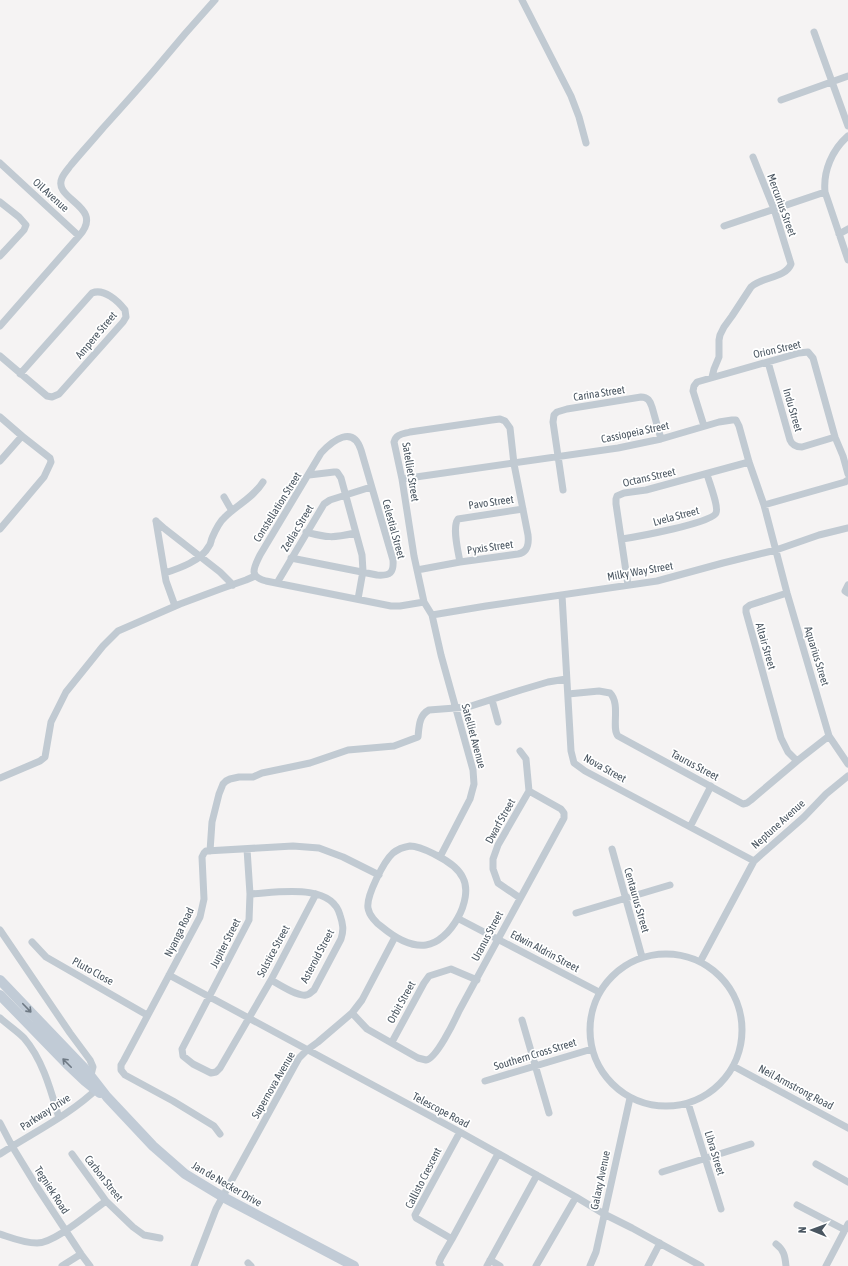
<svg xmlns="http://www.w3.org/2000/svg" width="848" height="1266" font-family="'Asap Condensed',sans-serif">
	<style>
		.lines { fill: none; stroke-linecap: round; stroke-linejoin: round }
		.minor { stroke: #c1cad2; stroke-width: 7 }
		.secondary { stroke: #c1cbd6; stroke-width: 10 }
		.oneway { stroke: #6e7984 }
		.labels { text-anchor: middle; stroke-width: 3.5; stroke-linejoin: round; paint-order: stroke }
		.street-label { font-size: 11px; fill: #4a5661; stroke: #fff }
	</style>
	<rect width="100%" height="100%" fill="#f5f3f3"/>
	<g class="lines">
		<path class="minor" d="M 522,0 L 571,96 L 579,117 L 586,143
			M 814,32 L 848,126
			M 781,100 L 848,76
			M 848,136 C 832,150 823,171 825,192 L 848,260
			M 0,163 L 79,236 L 0,326
			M 0,202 L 19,217 L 26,225 L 24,230 L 0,256
			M 724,226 L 825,192
			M 839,234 L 848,229
			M 79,236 C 106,206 52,200 62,178 C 64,173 68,169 71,165 C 81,153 92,141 103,128 C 121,108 140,87 157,67 C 176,44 195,22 215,0
			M 0,356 L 47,396 L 52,397 L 59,394 L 123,322 L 126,317 L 125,310 C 118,301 104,288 92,293 L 20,374
			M 768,362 L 790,440 C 792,445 796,447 802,447 L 835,437
			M 712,377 L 714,369 L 719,357 L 719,340 L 720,335 L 724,327 L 732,316 L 751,287 C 761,277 786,278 791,264 L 774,209 L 753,157
			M 0,417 L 22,436 L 50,458 L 51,462 L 44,477 L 0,529
			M 704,426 L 693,391 L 694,386 L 697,382 L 799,353 L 808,352 L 813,358 L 835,437 L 843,456 L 848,474
			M 0,461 L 22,436
			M 309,475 L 334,472 L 337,472 L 341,478 L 362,555 L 363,571 L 358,599
			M 402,479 L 618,448 L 661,439 L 719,422 L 732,420 L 736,420 L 739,426 L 749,462 L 764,505 L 787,593 L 829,736 L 848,764
			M 563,490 L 553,422 L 554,415 L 557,412 L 567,409 L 641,397 C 648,397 650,401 652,407 L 661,439
			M 224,497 L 232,511
			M 764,505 L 845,482 L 848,480
			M 156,521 L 165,529 L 220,572 L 233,585
			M 156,521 L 166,581 L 175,606
			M 306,532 C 328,538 333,538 355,533
			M 622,539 C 635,537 713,523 716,513 C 719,507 709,482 707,474
			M 291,558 L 377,575 C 390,576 394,573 393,560 L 361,450 C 353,425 333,440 321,453 L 260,555 C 254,568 248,576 266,581 L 391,606 L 400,606 L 424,602
			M 460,562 C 458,551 452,527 458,519 L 523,509
			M 417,570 L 460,562 L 518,554 C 528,552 529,544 528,535 L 514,464 L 510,428 L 505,421 L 500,419 L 492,420 L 410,432 C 403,434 396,434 394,442 L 402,479 L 414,556 L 424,602 L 432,615 L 441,655 L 473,770 L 474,784 L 470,799 L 440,857
			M 165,573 C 180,568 201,561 209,546 C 211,544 211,540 212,538 C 215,531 219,522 225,517 C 237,505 254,497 263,482
			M 277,583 L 324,504 L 330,500 L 371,487
			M 628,585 L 616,504 L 616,499 L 617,496 L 624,493 L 646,490 L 749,462
			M 848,585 L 845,591 L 848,593
			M 787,593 L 750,605 L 746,608 L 746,612 L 781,738 L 788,752 L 797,761
			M 562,595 L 571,751 L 574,763 L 585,771 L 754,861
			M 432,615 L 486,606 L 657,581 L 723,563 L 776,550 L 819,535 L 848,528
			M 568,694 L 599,691 L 610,693 C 621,704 611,728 618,736 L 743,804 L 747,803 L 751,800 L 797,761 L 829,736
			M 492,700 L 498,722
			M 520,751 L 526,759 L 529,791
			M 0,778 L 40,761 L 45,757 L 51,722 L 66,692 L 103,646 L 118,631 L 180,604 L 223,588 L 246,580 L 255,576
			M 690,827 L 711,786
			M 410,846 C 419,846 428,851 436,855 C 446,860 458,867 463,878 C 474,899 450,942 426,945 C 410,947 394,937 382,927 C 376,923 369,915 368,908 C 366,896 384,861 393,853 C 398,849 404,847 410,846 Z
			M 247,849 L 250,894 L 249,920 L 182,1049 L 183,1056 L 193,1064 L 211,1073 L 216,1072 L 220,1068 L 271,980 L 316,894
			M 612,849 L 642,957
			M 210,851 L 212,822 L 219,794 L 223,784 L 226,781 L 230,779 L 239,777 L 253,777 L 262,773 L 310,763 L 348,750 L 394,746 L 418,737 C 419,727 419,715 429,710 L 468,707 L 521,690 L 548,682 L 566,679
			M 250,894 C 275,893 331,882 340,915 C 343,924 344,930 341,939 L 314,990 C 311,992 309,995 306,995 C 298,997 278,984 271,980
			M 520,898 L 498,883 L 493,869 L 493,859 L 498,845 L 529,791
			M 576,913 L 670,885
			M 459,919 L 599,992
			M 0,930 L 70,1033 L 90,1060 L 93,1067 L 91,1075
			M 32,942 L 46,957 L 147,1015
			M590 1030a76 76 0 1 1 152 0a76 76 0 1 1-152 0Z
			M 700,962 L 754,861 L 804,817 L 826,794 L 848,776
			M 169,975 L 460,1132 L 576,1197 L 604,1214 L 632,1228 L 701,1266
			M 352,1013 L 367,1029 L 418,1058 L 426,1060 C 436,1059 454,1022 459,1011 L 564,818 L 564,813 L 561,809 L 529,791
			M 0,1018 C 8,1025 17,1031 24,1038 C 43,1060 51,1091 59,1118
			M 522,1020 L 549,1113
			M 392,1042 L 424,983 L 429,976 L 451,969 L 477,980
			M 733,1066 L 848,1128
			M 485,1081 L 592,1049
			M 688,1103 L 721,1209
			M 0,1123 L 12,1146 L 37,1187 L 81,1254 L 90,1266
			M 220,1134 L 214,1126 L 173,1101 L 125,1075 L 121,1070 L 121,1065 L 124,1060 L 200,917 L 204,899 L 202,857 L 204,853 L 206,851 L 293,846 L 319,848 L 343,857 L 379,875
			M 0,1154 C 34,1132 70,1115 99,1087
			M 72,1154 L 106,1201 L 133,1227 L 144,1235 L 160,1238
			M 816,1164 L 848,1182
			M 662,1172 L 751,1144
			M 797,1205 L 845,1230
			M 0,1234 C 12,1238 24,1243 37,1243 C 55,1243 90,1212 106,1201
			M 452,1239 L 416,1218 L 415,1215 L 460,1132
			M 776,1244 C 784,1250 785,1256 786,1266
			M 490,1260 L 500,1266
			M 248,1263 L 251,1266
			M 62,1266 L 81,1254
			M 194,1266 L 216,1209 L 295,1065 L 299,1058 L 307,1050 L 318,1042 L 352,1013 L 362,1000 L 395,937
			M 441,1266 L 439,1263 L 441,1258 L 452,1239 L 498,1154
			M 487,1266 L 537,1175
			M 536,1266 L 576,1197
			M 590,1266 L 596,1252 L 630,1098
			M 648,1266 L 660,1243
			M 826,1266 L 848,1224"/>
		<path class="secondary" d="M 0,980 L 86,1070 L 107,1097 L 153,1146 L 185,1174 L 223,1197 L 354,1266
			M 0,995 L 67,1064 L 85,1081 L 100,1093"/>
	</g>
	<defs><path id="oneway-shaft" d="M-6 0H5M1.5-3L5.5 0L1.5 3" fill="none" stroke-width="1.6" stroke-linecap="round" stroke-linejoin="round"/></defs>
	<g class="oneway">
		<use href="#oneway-shaft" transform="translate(27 1008) rotate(46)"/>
		<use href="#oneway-shaft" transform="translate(67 1063) rotate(-135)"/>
	</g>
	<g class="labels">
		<g class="street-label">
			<text transform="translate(51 195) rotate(42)" y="4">Oil Avenue</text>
			<text transform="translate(782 205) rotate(70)" y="4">Mercurius Street</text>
			<text transform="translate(96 335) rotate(-50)" y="4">Ampere Street</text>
			<text transform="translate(777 349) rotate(-13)" y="4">Orion Street</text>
			<text transform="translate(599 393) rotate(-9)" y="4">Carina Street</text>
			<text transform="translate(793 410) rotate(74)" y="4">Indu Street</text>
			<text transform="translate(635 432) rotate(-12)" y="4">Cassiopeia Street</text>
			<text transform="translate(411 472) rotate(81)" y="4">Satelliet Street</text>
			<text transform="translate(649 477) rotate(-13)" y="4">Octans Street</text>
			<text transform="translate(491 502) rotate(-8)" y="4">Pavo Street</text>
			<text transform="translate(277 507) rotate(-58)" y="4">Constellation Street</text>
			<text transform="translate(676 516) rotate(-15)" y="4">Lvela Street</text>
			<text transform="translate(297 528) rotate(-59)" y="4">Zediac Street</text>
			<text transform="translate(394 529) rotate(75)" y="4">Celestial Street</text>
			<text transform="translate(490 547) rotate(-8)" y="4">Pyxis Street</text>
			<text transform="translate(640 571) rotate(-10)" y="4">Milky Way Street</text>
			<text transform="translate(766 646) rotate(74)" y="4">Altair Street</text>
			<text transform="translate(817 656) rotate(73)" y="4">Aquarius Street</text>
			<text transform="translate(474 736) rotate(75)" y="4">Satelliet Avenue</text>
			<text transform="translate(695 765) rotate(28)" y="4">Taurus Street</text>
			<text transform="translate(605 768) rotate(29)" y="4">Nova Street</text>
			<text transform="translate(500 821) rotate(-61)" y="4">Dwarf Street</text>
			<text transform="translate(778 824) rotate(-42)" y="4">Neptune Avenue</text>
			<text transform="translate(637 900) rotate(74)" y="4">Centaurus Street</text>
			<text transform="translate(179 932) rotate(-64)" y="4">Nyanga Road</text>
			<text transform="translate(487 936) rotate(-62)" y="4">Uranus Street</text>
			<text transform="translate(225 943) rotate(-63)" y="4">Jupiter Street</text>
			<text transform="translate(273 951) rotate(-62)" y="4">Solstice Street</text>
			<text transform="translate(545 951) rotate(28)" y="4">Edwin Aldrin Street</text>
			<text transform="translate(317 956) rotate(-62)" y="4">Asteroid Street</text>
			<text transform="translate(93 971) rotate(29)" y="4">Pluto Close</text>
			<text transform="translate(401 1002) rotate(-61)" y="4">Orbit Street</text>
			<text transform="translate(535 1054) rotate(-17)" y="4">Southern Cross Street</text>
			<text transform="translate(273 1085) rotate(-60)" y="4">Supernova Avenue</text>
			<text transform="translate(796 1087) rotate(28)" y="4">Neil Armstrong Road</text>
			<text transform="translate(441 1110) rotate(28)" y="4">Telescope Road</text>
			<text transform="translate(45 1112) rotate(-33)" y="4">Parkway Drive</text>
			<text transform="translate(715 1153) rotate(73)" y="4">Libra Street</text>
			<text transform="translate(104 1178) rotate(52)" y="4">Carbon Street</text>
			<text transform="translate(423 1178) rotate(-63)" y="4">Callisto Crescent</text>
			<text transform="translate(600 1180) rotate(-78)" y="4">Galaxy Avenue</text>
			<text transform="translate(227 1184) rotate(30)" y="4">Jan de Necker Drive</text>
			<text transform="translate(52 1190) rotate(57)" y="4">Tegniek Road</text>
		</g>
	</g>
	<g transform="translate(812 1230) rotate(271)" stroke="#ffffff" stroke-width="3" paint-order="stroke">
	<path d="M0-3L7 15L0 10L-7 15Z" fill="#4a5661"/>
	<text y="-6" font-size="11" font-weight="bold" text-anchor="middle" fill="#4a5661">N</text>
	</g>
</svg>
